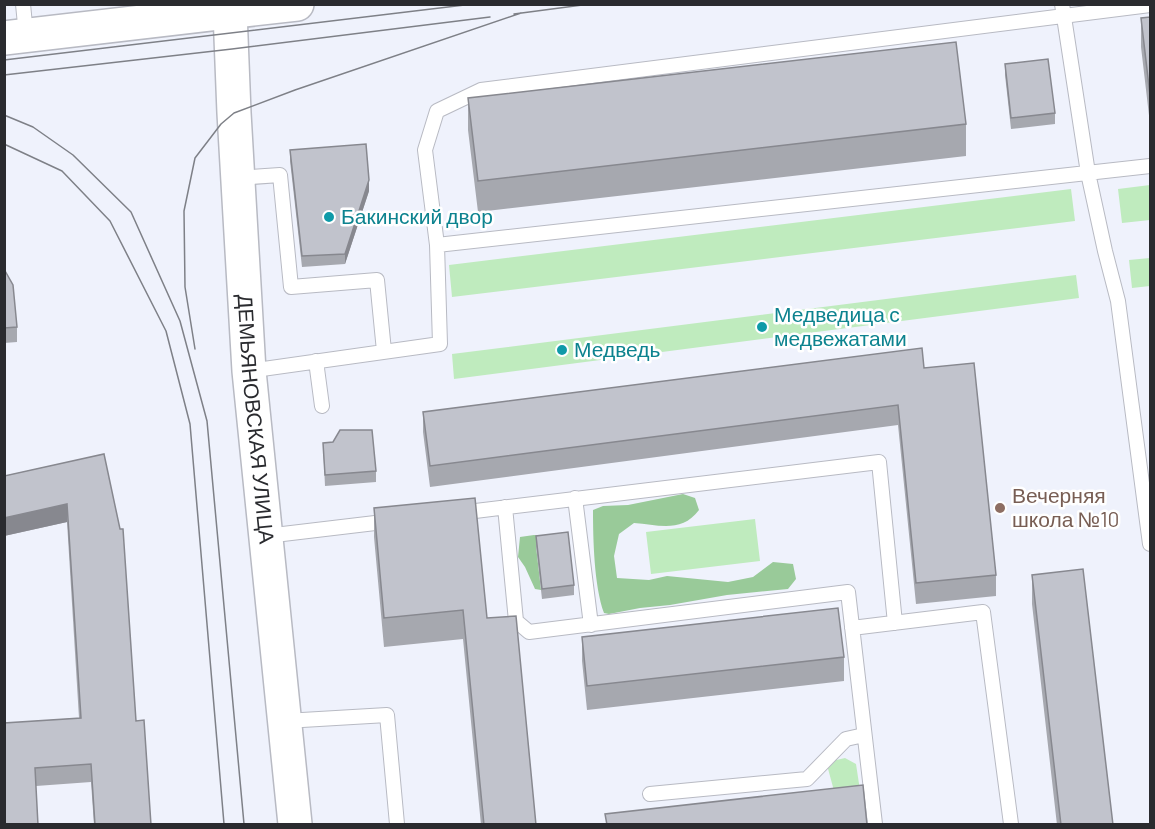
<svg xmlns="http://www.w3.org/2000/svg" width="1155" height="829" font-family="Barlow,sans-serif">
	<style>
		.green { fill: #bfebbe }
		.forest { fill: #99ca99 }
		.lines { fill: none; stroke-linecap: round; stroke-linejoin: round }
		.lane-casing { stroke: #b8bac3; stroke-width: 16 }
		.secondary-casing { stroke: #b8bac3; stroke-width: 36 }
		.primary-casing { stroke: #b8bac3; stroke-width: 36 }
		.lane { stroke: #fff; stroke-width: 14 }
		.secondary { stroke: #fff; stroke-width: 33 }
		.primary { stroke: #fff; stroke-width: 33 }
		.tram { stroke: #7e8087; stroke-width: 1.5 }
		.wall { fill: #a6a8af }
		.shaded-wall { fill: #87888f }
		.building { fill: #c1c3cc; stroke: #87888f; stroke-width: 1.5 }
		.culture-dot { fill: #0f9aa8; stroke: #fff; stroke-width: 2 }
		.education-dot { fill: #8d6e63; stroke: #fff; stroke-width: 2 }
		.labels { text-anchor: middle; stroke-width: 5; stroke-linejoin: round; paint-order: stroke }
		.culture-label { font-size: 21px; fill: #0d838f; stroke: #fff; text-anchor: start }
		.street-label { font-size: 21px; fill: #2a2b2f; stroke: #fff }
		.education-label { font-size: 21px; fill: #785e54; stroke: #fff; text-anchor: start }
	</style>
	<rect width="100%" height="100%" fill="#eff2fc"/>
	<path class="green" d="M 1150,185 L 1150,220 L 1122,223 L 1118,189 Z
		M 1071,189 L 1075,221 L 452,297 L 449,265 Z
		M 1150,258 L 1150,286 L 1132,288 L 1129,260 Z
		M 1076,275 L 1079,298 L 454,379 L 452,354 Z
		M 755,519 L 760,561 L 651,574 L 646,532 Z
		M 845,758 L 856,764 L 863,810 L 840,813 L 827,765 L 832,761 Z"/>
	<path class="forest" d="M 683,494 L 695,498 L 699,510 C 682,533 659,525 634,523 L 619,534 L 614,556 L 617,578 L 649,580 L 667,576 L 728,582 L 753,577 L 773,562 L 793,564 L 796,579 L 788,589 L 727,595 L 670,605 L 640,608 L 609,614 L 604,613 C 594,586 593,538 593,510 L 603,506 L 628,505 Z
		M 534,535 L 544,536 L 536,546 L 541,590 L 535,589 L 525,567 L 518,557 L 520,537 Z"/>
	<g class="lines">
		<defs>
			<path id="lane" d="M 23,4 L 26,35
				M 1062,4 L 1088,173 L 1105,251 L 1118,301 L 1150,544
				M 238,178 L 280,175 L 291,287 L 377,280 L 384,351
				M 437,245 L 1150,166
				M 316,361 L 322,406
				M 249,371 L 440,344 L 437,245 L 425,150 L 437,111 L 481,90 L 1150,5
				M 575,498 L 591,625
				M 505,507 L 516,621 L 529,632 L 848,592 L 875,824
				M 459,513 L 879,462 L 895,623
				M 266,536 L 392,521
				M 852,628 L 983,612 L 1011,824
				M 285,721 L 387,715 L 397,824
				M 650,794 L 807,779 L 846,739 L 864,735"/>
			<g id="secondary">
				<path id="s1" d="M 230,12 L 234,113 L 249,371 L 295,824"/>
			</g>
			<path id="primary" d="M 4,38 L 297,4"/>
		</defs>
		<use href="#lane" class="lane-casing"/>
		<use href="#secondary" class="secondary-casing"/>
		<use href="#primary" class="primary-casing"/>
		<use href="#lane" class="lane"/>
		<use href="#secondary" class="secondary"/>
		<use href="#primary" class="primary"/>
		<path class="tram" d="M 514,14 L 590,4
			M 4,60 L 473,4
			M 4,75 L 232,49 L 490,17
			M 4,115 L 33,127 L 73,155 L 131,212 L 180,321 L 207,421 L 244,824
			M 4,144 L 62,171 L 110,221 L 166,331 L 190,424 L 224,824
			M 195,349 L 185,287 L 184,211 L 195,158 L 221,124 L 234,113 L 295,90 L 521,13"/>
	</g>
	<path class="wall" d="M 1150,17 L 1150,124 L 1141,47 L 1141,18 Z
		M 1005,64 L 1055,113 L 1055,124 L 1011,129 L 1005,75 Z
		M 468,98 L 966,124 L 966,156 L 478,212 L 468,130 Z
		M 290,150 L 369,191 L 345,264 L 302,267 L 290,161 Z
		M 4,269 L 17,327 L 17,342 L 4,343 Z
		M 924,368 L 996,575 L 996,596 L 916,604 L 898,425 L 430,487 L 423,432 L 423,412 Z
		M 333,442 L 376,471 L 376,482 L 325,486 L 323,443 Z
		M 104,454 L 136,721 L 151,825 L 94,825 L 91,782 L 36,786 L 4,723 L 79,718 L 67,522 L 4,536 L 4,476 Z
		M 374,508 L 487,618 L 536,825 L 481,825 L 463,639 L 384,647 L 374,537 Z
		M 536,536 L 574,585 L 574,595 L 542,599 L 536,546 Z
		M 1032,575 L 1113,825 L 1057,825 L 1032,604 Z
		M 582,637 L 844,657 L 844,681 L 587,710 L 582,661 Z"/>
	<path class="shaded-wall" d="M 369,180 L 369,191 L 345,264 L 345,254 Z
		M 67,504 L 67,522 L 4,536 L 4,518 Z"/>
	<path class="building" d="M 1150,17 L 1150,95 L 1141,18 Z
		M 956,42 L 966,124 L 478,181 L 468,98 Z
		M 1048,59 L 1055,113 L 1011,118 L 1005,64 Z
		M 366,144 L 369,180 L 345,254 L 302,256 L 290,150 Z
		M 4,269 L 13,285 L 17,327 L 4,328 Z
		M 922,348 L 924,368 L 974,363 L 996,575 L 916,583 L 898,405 L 430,466 L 423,412 Z
		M 340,430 L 372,430 L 376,471 L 325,475 L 323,443 L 333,442 Z
		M 104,454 L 120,529 L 123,529 L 136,721 L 144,720 L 151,825 L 95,825 L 91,764 L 35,768 L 38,825 L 4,825 L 4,723 L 81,718 L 67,504 L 4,518 L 4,476 Z
		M 475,498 L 487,618 L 516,616 L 536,825 L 484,825 L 463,610 L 384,618 L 374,508 Z
		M 568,532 L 574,585 L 542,589 L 536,536 Z
		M 1083,569 L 1113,825 L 1061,825 L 1032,575 Z
		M 838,608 L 844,657 L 587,686 L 582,637 Z
		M 863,785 L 867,825 L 607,825 L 605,814 Z"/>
	<g class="culture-dot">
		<circle cx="329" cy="217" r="6"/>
		<circle cx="762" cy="327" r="6"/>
		<circle cx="562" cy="350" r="6"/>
	</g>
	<circle class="education-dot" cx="1000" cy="508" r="6"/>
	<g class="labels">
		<g class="culture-label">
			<text x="341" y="224">Бакинский двор</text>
			<text x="774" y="322">Медведица с<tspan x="774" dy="24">медвежатами</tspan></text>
			<text x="574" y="357">Медведь</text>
		</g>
		<g class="street-label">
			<text dy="7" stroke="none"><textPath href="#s1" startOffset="408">ДЕМЬЯНОВСКАЯ УЛИЦА</textPath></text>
		</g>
		<g class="education-label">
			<text x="1012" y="503">Вечерняя<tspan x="1012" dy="24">школа №10</tspan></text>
		</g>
	</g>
	<rect width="1155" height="829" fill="none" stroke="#2a2b2f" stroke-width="12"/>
</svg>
